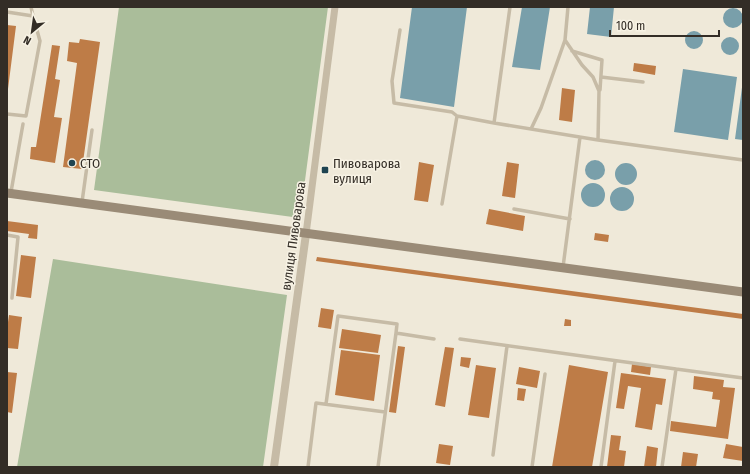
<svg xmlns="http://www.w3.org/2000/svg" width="750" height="474" font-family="'Fira Sans Condensed',sans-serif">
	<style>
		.green { fill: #aabd9a }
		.water { fill: #799faa }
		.building { fill: #be7c47 }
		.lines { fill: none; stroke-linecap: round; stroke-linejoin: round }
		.service { stroke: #c6bba6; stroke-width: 3.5 }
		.minor { stroke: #c6bba6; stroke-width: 7 }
		.tertiary { stroke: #c6bba6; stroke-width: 8 }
		.secondary { stroke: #9a8b77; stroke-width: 9 }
		.poi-dot { fill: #1f4451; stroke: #f7f2e4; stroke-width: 1.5 }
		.labels { text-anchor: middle; stroke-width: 3; stroke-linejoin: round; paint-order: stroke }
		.poi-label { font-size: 13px; fill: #332d26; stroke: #f7f2e4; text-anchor: start }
		.street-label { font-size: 13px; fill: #332d26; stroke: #f7f2e4 }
	</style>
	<rect width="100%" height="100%" fill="#efe9d9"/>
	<path class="green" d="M 119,7 L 328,7 L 300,218 L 94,190 Z
		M 53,259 L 287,295 L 263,467 L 17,467 Z"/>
	<path class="water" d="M 412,7 L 467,7 L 454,107 L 400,98 Z
		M 522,7 L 550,7 L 540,70 L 512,67 Z
		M 590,7 L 614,7 L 611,37 L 587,34 Z
		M723 18a10 10 0 1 1 20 0a10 10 0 1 1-20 0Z
		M685 40a9 9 0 1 1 18 0a9 9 0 1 1-18 0Z
		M721 46a9 9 0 1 1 18 0a9 9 0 1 1-18 0Z
		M 683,69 L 737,77 L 728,140 L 674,132 Z
		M 743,80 L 743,140 L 735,139 Z
		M585 170a10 10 0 1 1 20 0a10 10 0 1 1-20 0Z
		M615 174a11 11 0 1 1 22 0a11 11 0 1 1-22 0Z
		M581 195a12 12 0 1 1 24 0a12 12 0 1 1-24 0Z
		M610 199a12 12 0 1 1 24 0a12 12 0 1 1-24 0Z"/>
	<path class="building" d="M 7,25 L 16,26 L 8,89 L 7,89 Z
		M 80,39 L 100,42 L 82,169 L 63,167 L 77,63 L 67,61 L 69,42 L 79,43 Z
		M 52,45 L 60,46 L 55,79 L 60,80 L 54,117 L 62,118 L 55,163 L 30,159 L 31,147 L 36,147 Z
		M 634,63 L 656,66 L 655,75 L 633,71 Z
		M 562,88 L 575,90 L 572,122 L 559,120 Z
		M 419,162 L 434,165 L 428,202 L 414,200 Z
		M 507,162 L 519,164 L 515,198 L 502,196 Z
		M 489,209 L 525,216 L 523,231 L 486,224 Z
		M 7,221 L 38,225 L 37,239 L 28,238 L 29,234 L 7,231 Z
		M 595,233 L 609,235 L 608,242 L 594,240 Z
		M 21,255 L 36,257 L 31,298 L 16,296 Z
		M 317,257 L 743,314 L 743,319 L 316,261 Z
		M 321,308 L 334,310 L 331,329 L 318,327 Z
		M 9,315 L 22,317 L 18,349 L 7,348 L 7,329 Z
		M 565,319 L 571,320 L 571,326 L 564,326 Z
		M 342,329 L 381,335 L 378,353 L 339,348 Z
		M 398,346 L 405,347 L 396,413 L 389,412 Z
		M 445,347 L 454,348 L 445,407 L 435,405 Z
		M 341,350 L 380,355 L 374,401 L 335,395 Z
		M 461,357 L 471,358 L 469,368 L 460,366 Z
		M 632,364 L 651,367 L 650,375 L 631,372 Z
		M 476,365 L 496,368 L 489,418 L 468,415 Z
		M 569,365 L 608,372 L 592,467 L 552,467 Z
		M 519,367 L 540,371 L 537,388 L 516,384 Z
		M 7,372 L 17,373 L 12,413 L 7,412 Z
		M 621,373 L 666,379 L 662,405 L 656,404 L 652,430 L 635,427 L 641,388 L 628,386 L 624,409 L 616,408 Z
		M 694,376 L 724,380 L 723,387 L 735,388 L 728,439 L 670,431 L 671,421 L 716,427 L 720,400 L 712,399 L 713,392 L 693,389 Z
		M 518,388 L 526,389 L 524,401 L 517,400 Z
		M 611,435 L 621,436 L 619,450 L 626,451 L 624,467 L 607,467 Z
		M 439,444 L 453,446 L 450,465 L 436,463 Z
		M 726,444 L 743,447 L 743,461 L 723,458 Z
		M 647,446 L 658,448 L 656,467 L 644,467 Z
		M 683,452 L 698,454 L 696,467 L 681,467 Z"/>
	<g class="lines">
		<path class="service" d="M 31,7 L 33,16
			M 568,7 L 565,40 L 582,65 L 593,77 L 599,91 L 598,140
			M 7,12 L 33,16 L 40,41 L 26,116 L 7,114
			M 400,30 L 392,81 L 394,103 L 452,112 L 457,116
			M 572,51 L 602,60 L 600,90
			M 601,77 L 643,82
			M 494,123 L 598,140 L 743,160
			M 531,129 L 541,108 L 565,40
			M 11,192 L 23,124
			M 82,202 L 92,130
			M 442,204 L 457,116 L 494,123 L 510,7
			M 514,209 L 570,219
			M 7,235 L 18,237 L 12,298
			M 563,267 L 580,137
			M 460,339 L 676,369
			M 326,404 L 338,316 L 397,324 L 396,333
			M 493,455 L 507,346
			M 308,467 L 316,403 L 385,412
			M 378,467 L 396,333 L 434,339
			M 532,467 L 545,374
			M 601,467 L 615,361
			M 662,467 L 676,369 L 743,378"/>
		<path class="minor" d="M 306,234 L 335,7"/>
		<path class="tertiary" d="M 274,467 L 306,234"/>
		<path class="secondary" d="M 7,193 L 743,292"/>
	</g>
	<g class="poi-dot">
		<circle cx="72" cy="163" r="4"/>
		<rect x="321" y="166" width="8" height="8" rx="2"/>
	</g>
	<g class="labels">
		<g class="poi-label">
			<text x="80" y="168">СТО</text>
			<text x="333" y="168">Пивоварова<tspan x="333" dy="15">вулиця</tspan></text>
		</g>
		<g class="street-label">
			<text transform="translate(293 236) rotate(-82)" y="5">вулиця Пивоварова</text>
		</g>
	</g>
	<rect width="750" height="474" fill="none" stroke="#332d26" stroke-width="16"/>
	<g transform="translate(32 32) rotate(209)" stroke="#f7f2e4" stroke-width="3" paint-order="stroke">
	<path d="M0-3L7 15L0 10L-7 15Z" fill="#332d26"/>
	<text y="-6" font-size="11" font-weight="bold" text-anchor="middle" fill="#332d26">N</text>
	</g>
	<path d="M610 30v6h109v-6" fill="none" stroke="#332d26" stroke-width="2"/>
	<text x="616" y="30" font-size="12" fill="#332d26" stroke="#f7f2e4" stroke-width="3" paint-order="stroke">100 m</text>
</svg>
